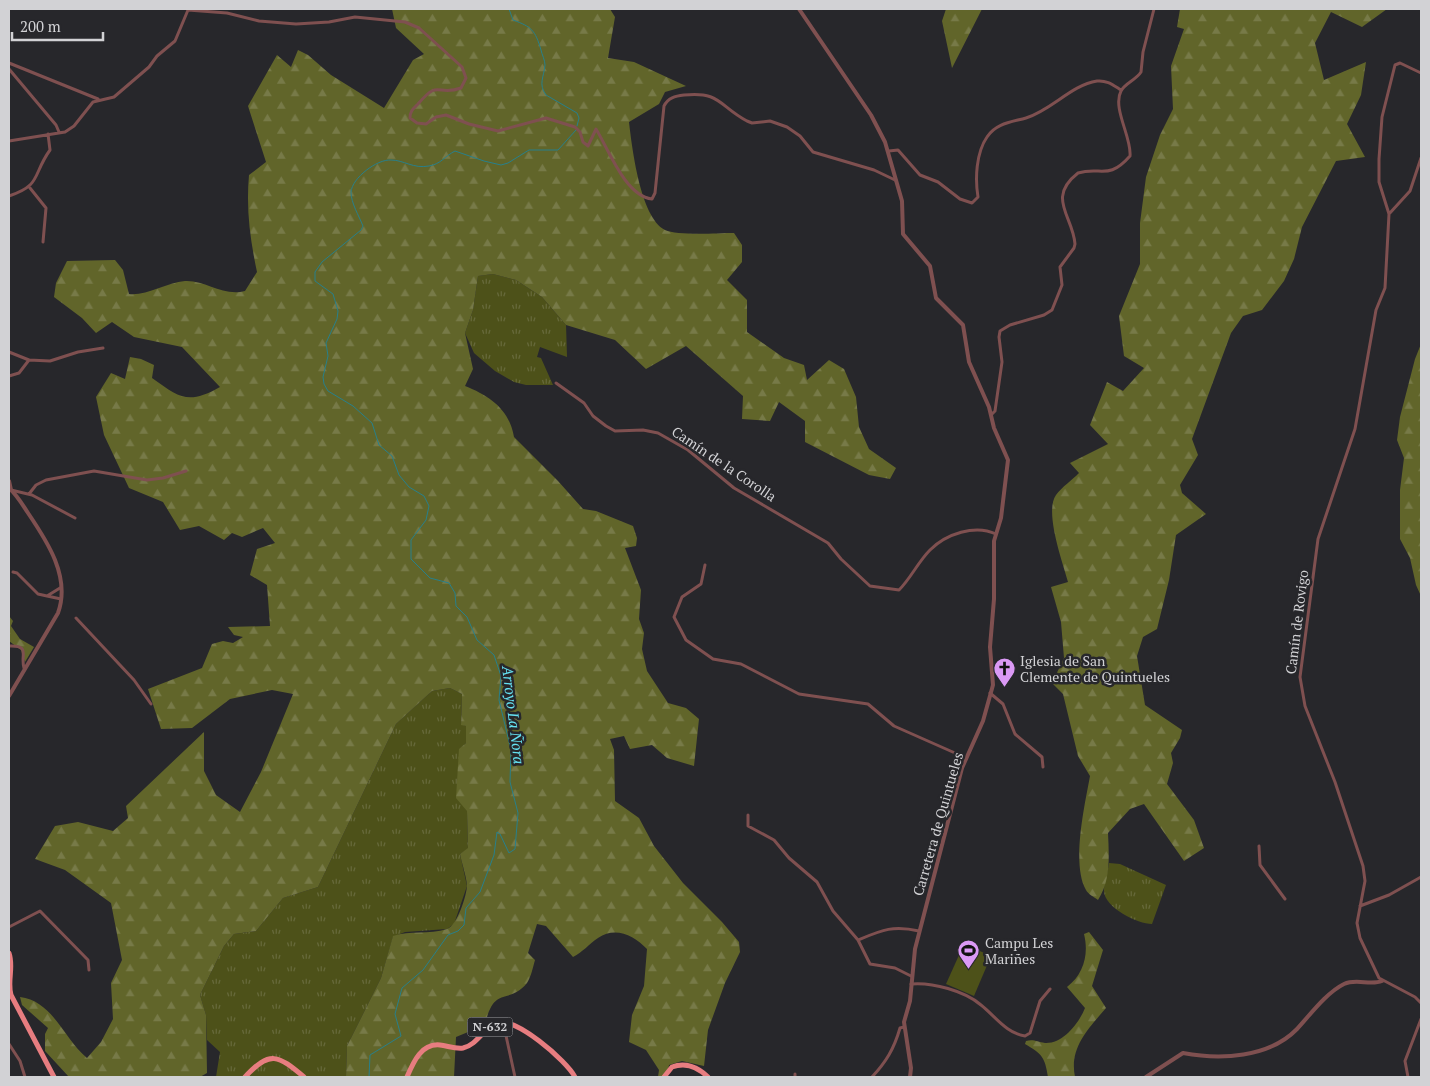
<svg xmlns="http://www.w3.org/2000/svg" width="1430" height="1086" font-family="'PT Serif',serif">
	<style>
		.grass { fill: url(#grass-tufts) }
		.forest { fill: url(#forest-firs) }
		.pitch { fill: #4d5119 }
		.lines { fill: none; stroke-linecap: round; stroke-linejoin: round }
		.stream { stroke: #28808b; stroke-width: 1 }
		.minor { stroke: #7f5050; stroke-width: 3 }
		.tertiary { stroke: #7f5050; stroke-width: 4 }
		.trunk { stroke: #e77d80; stroke-width: 5 }
		.labels { text-anchor: middle; stroke-width: 5; stroke-linejoin: round; paint-order: stroke }
		.shield { fill: #27272b; stroke: #9f9fa2; stroke-width: 1 }
		.shield-label { font-size: 12px; font-weight: bold; fill: #d2d2d5 }
		.street-label { font-size: 14px; fill: #d2d2d5; stroke: #27272b }
		.poi-label { font-size: 14px; fill: #d2d2d5; stroke: #27272b; text-anchor: start }
		.water-label { font-size: 15px; font-style: italic; fill: #65e1f2; stroke: #27272b }
	</style>
	<defs>
		<pattern id="grass-tufts" width="24" height="20" patternUnits="userSpaceOnUse" patternTransform="scale(1.25)"><rect width="24" height="20" fill="#4d5119"/><path d="M3 7l-1-3M5 7V3M7 7l1-3M15 17l-1-3M17 17v-4M19 17l1-3" fill="none" stroke="#66693a"/></pattern>
		<pattern id="forest-firs" width="22" height="20" patternUnits="userSpaceOnUse" patternTransform="scale(1.25)"><rect width="22" height="20" fill="#61652a"/><path d="M5 1l3.5 6h-7zM16 11l3.5 6h-7z" fill="#777a48"/></pattern>
	</defs>
	<rect width="100%" height="100%" fill="#27272b"/>
	<path class="grass" d="M 493,274 L 516,280 L 542,297 L 566,325 L 567,357 L 540,347 L 537,357 L 541,358 L 553,385 L 526,385 L 514,382 L 495,371 L 474,353 L 465,333 L 473,310 L 478,276 Z
		M 450,688 L 462,694 L 461,724 L 466,726 L 466,743 L 459,750 L 467,811 L 468,849 L 460,854 L 467,886 L 454,924 L 447,929 L 405,932 L 393,937 L 381,978 L 347,1046 L 346,1077 L 216,1077 L 220,1052 L 207,1040 L 206,1015 L 200,995 L 224,946 L 234,934 L 256,931 L 283,898 L 318,887 L 396,724 L 432,691 Z
		M 1109,863 L 1120,864 L 1166,885 L 1152,924 C 1138,924 1103,907 1104,890 C 1104,882 1108,872 1109,863 Z"/>
	<path class="forest" d="M 392,9 L 610,9 L 615,17 L 608,58 L 634,62 L 686,86 L 665,92 L 659,104 L 629,122 C 632,147 640,217 665,230 C 677,236 718,233 734,233 L 742,245 L 742,262 L 727,280 L 747,300 L 747,332 L 784,358 L 804,365 L 807,380 L 829,360 L 844,369 L 856,397 L 859,427 L 869,449 L 896,468 L 890,479 L 869,475 L 805,442 L 805,421 L 779,402 L 770,421 L 742,419 L 743,396 L 686,346 L 646,369 L 615,340 L 566,325 L 542,297 L 516,280 L 493,274 L 478,276 L 473,310 L 465,333 L 473,369 L 465,386 C 490,396 509,409 514,437 L 558,481 L 583,509 L 596,511 L 633,526 L 637,538 L 636,546 L 625,548 L 641,590 L 639,619 L 644,633 L 642,649 L 647,671 L 668,703 L 686,708 L 699,719 L 694,766 L 667,758 L 652,745 L 630,749 L 624,736 L 610,739 L 614,750 L 615,801 L 639,818 L 654,846 L 683,883 L 722,922 L 739,942 L 740,952 L 725,983 L 708,1030 L 704,1066 L 682,1061 L 669,1065 L 667,1077 L 658,1077 L 659,1070 L 646,1050 L 629,1042 L 632,1015 L 644,986 L 647,949 C 634,936 616,926 598,938 C 589,944 583,952 573,957 L 546,926 L 537,924 L 528,953 L 535,960 C 533,967 531,977 527,983 C 508,1006 494,984 485,1025 L 456,1037 L 454,1077 L 346,1077 L 347,1046 L 381,978 L 393,936 C 410,930 429,935 447,929 C 457,926 467,895 467,885 C 466,875 462,864 460,854 L 468,848 L 467,811 L 456,798 L 459,749 L 466,743 L 466,726 L 461,725 L 462,694 L 450,688 L 432,691 L 396,724 L 318,887 L 283,898 L 256,931 L 234,934 L 224,946 L 200,995 L 206,1015 L 207,1073 L 200,1077 L 69,1077 L 45,1051 L 45,1034 L 48,1028 L 22,1005 L 20,997 C 53,1001 64,1039 87,1058 L 101,1042 L 113,1019 L 111,983 L 122,960 L 111,903 L 65,870 L 35,859 L 55,826 L 78,822 L 113,831 L 128,818 L 126,806 L 204,732 L 204,771 L 216,795 L 240,812 L 261,772 L 293,694 L 272,690 L 230,699 L 192,728 L 161,729 L 148,689 L 202,668 L 212,644 L 223,641 L 233,643 L 243,637 L 234,635 L 228,627 L 270,626 L 267,585 L 250,575 L 257,549 L 275,543 L 263,528 L 242,537 L 232,533 L 224,540 L 199,526 L 180,530 L 163,502 L 129,488 L 104,435 L 96,397 L 111,373 L 125,379 L 130,357 L 141,359 L 154,365 L 152,378 C 180,398 188,405 220,387 L 182,347 L 134,337 L 112,322 L 96,333 L 82,318 L 54,297 L 56,283 L 67,261 L 115,260 L 123,270 L 129,294 C 146,296 166,283 185,281 C 206,280 223,297 245,291 L 257,272 C 250,239 246,209 249,175 L 266,162 L 248,106 L 277,55 L 291,67 L 298,50 L 308,55 L 331,75 L 384,108 L 413,60 L 424,54 L 396,28 Z
		M 946,9 L 982,9 L 952,68 L 942,21 Z
		M 1180,9 L 1387,9 L 1362,27 L 1331,12 L 1315,43 L 1324,80 L 1366,62 L 1361,95 L 1347,124 L 1365,157 L 1336,161 L 1302,227 L 1294,259 L 1284,281 L 1262,310 L 1243,316 L 1231,333 L 1192,439 L 1198,455 L 1180,485 L 1182,493 L 1206,514 L 1176,535 L 1169,580 L 1157,629 L 1143,637 L 1137,656 L 1145,705 L 1182,730 L 1180,738 L 1171,753 L 1173,763 L 1167,784 L 1194,820 L 1204,848 L 1184,861 L 1144,804 L 1130,809 L 1108,833 C 1109,856 1111,880 1098,900 C 1094,897 1088,894 1086,890 C 1071,864 1085,804 1090,776 L 1078,756 L 1063,694 L 1052,683 L 1064,658 L 1061,622 L 1051,587 L 1068,582 C 1063,563 1044,512 1056,495 C 1062,487 1072,480 1079,473 L 1070,463 L 1108,444 L 1090,425 L 1107,382 L 1123,391 L 1144,368 L 1124,356 L 1119,316 L 1140,264 L 1140,223 L 1146,177 L 1160,135 L 1173,109 L 1171,66 L 1184,29 L 1177,27 Z
		M 1421,344 L 1421,596 L 1416,585 L 1410,558 L 1400,539 L 1400,490 L 1404,458 L 1397,440 L 1400,417 L 1415,359 Z
		M 9,616 L 13,621 L 11,626 L 20,639 L 34,647 L 25,662 L 21,650 L 9,641 Z
		M 1089,932 L 1103,950 L 1092,986 L 1106,1008 C 1088,1029 1069,1048 1075,1077 L 1048,1077 C 1045,1057 1042,1054 1025,1044 L 1026,1041 C 1034,1039 1037,1042 1045,1043 C 1063,1044 1079,1023 1085,1008 L 1067,987 C 1084,974 1089,954 1084,934 Z"/>
	<path class="pitch" d="M 964,944 L 991,956 L 974,996 L 946,984 Z"/>
	<g class="lines">
		<path class="stream" d="M 509,9 L 513,20 C 532,27 535,30 541,50 C 542,55 545,60 545,65 C 544,77 538,84 546,95 L 577,113 L 579,118 L 577,126
			M 369,1077 L 370,1055 L 401,1036 L 395,1014 L 402,988 L 423,970 L 448,935 L 458,931 L 464,925 L 466,908 L 480,892 L 494,855 L 497,832 L 500,834 L 509,853 L 515,849 L 518,813 L 510,782 L 511,750 L 499,700 L 501,676 L 494,655 L 477,640 L 467,617 L 456,606 L 455,593 L 449,583 L 430,578 L 411,559 L 411,540 L 426,520 L 429,506 L 424,496 L 409,487 L 399,475 L 392,456 L 379,445 L 372,423 L 353,406 L 328,391 L 324,384 L 323,377 L 328,356 L 326,343 L 337,319 L 338,311 L 333,294 L 315,281 L 315,272 L 322,262 L 361,230 L 363,226 C 359,216 351,203 351,192 C 352,178 377,159 391,160 C 404,160 413,169 429,166 C 441,164 445,156 455,151 L 484,161 L 501,165 L 508,163 L 529,150 L 558,150 L 576,130"/>
		<path class="minor" d="M 188,10 L 227,13 L 259,21 L 296,24 L 329,22 L 355,17 L 405,22 L 419,28 L 462,67 L 466,78 L 461,88 C 436,97 440,78 418,104 C 413,109 410,111 410,118 L 417,123 L 426,124 L 436,117 L 446,115 L 469,124 L 498,131 L 546,118 L 575,127 L 580,132 L 583,142 L 588,146 L 596,129 C 608,148 625,196 652,199 L 655,193 L 664,106 C 668,98 675,96 684,95 C 720,91 719,106 747,121 L 752,123 L 770,121 L 787,127 L 800,136 L 813,152 L 874,170 L 895,180
			M 9,63 L 98,99
			M 9,69 L 56,125 L 59,132
			M 1421,73 L 1400,63 L 1395,65 L 1382,117 L 1379,159 L 1379,182 L 1389,214 L 1385,288 L 1376,310 L 1355,429 L 1318,539 L 1300,677 L 1305,706 L 1335,782 L 1363,866 L 1365,881 L 1357,923 L 1360,938 L 1379,978 L 1415,997 L 1421,1003
			M 9,141 L 65,132 L 74,126 L 93,102 L 114,97 L 149,67 L 157,56 L 175,41 L 188,10
			M 889,151 L 898,150 L 920,175 L 938,182 L 960,199 L 972,203 L 978,197 C 975,179 976,153 987,137 C 996,123 1012,122 1026,118 C 1052,110 1071,85 1097,81 C 1107,80 1113,85 1121,90
			M 30,188 L 46,208 L 43,242
			M 9,196 C 42,185 32,175 50,150 L 48,134
			M 1389,214 L 1410,191 L 1421,158
			M 9,352 L 29,360
			M 9,376 L 19,373 L 29,360 L 50,361 L 78,352 L 103,348
			M 556,383 L 584,403 L 593,416 L 606,426 L 615,431 L 643,430 L 658,433 L 688,450 L 734,488 L 828,543 L 841,559 L 870,586 L 899,590 C 911,578 918,562 930,550 C 946,534 975,524 996,534
			M 991,415 L 995,411 L 1002,362 L 999,337 L 1000,331 L 1010,325 L 1044,315 L 1052,310 L 1062,285 L 1060,267 L 1074,248 L 1075,244 C 1073,216 1046,198 1078,173 C 1101,166 1108,181 1130,156 C 1132,138 1112,108 1121,91 C 1125,83 1136,80 1141,72 L 1143,52 L 1154,9
			M 11,490 L 32,495 L 75,518
			M 29,494 L 36,485 L 46,480 L 94,471 L 147,480 L 163,478 L 186,471
			M 705,565 L 701,584 L 682,597 L 674,617 L 686,640 L 713,659 L 741,664 L 799,694 L 868,704 L 894,726 L 955,753 L 962,768
			M 13,572 L 17,573 L 38,594 L 47,596 L 60,588
			M 47,596 L 61,599
			M 76,618 L 134,680 L 151,704
			M 9,646 C 31,645 20,655 24,668
			M 990,693 L 1003,704 L 1015,734 L 1042,757 L 1043,767
			M 748,815 L 748,826 L 774,840 L 789,858 L 817,882 L 833,911 L 858,940 L 870,964 L 895,968 L 911,976
			M 1259,846 L 1260,865 L 1285,899
			M 1360,906 L 1389,895 L 1421,877
			M 9,927 L 40,911 L 88,960 L 89,970
			M 858,940 C 882,930 893,925 919,931
			M 911,984 C 932,982 965,991 981,1005 C 995,1016 1006,1033 1025,1036 L 1030,1033 L 1040,1001 L 1050,989
			M 503,1022 L 515,1077
			M 9,1044 L 20,1061 L 25,1077
			M 795,1074 L 795,1077
			M 872,1077 C 886,1062 894,1049 900,1028 L 904,1027
			M 1408,1077 L 1405,1061 L 1421,1019"/>
		<path class="tertiary" d="M 799,9 L 871,115 L 885,142 L 902,201 L 903,234 L 930,266 L 936,298 L 963,325 L 969,362 L 989,407 L 994,428 L 1008,460 L 1001,518 L 994,541 L 994,599 L 990,647 L 993,685 L 983,721 L 962,768 L 915,949 L 910,1001 L 904,1022 L 911,1068 L 910,1077
			M 9,481 L 11,490
			M 9,488 C 17,495 22,504 28,513 C 47,541 71,577 58,613 L 9,696
			M 1146,1077 L 1183,1053 C 1220,1060 1269,1058 1297,1029 C 1310,1015 1326,993 1344,984 C 1357,978 1370,986 1382,981"/>
		<path class="trunk" d="M 9,953 C 14,967 7,981 11,995 L 54,1077
			M 245,1077 C 270,1050 278,1055 304,1077
			M 407,1077 C 413,1063 421,1043 440,1045 C 448,1046 455,1049 463,1048 C 477,1045 484,1028 496,1023 C 514,1015 567,1061 575,1077
			M 664,1077 L 672,1067 C 685,1062 698,1067 708,1077"/>
	</g>
	<defs>
		<symbol id="church-pin" viewBox="-11 -11 22 30"><path d="M0 17L-7.5 6A9.5 9.5 0 1 1 7.5 6Z" fill="#db99f5" stroke="#27272b"/><path d="M-1.2-6h2.4v3.5h3.3v2.4h-3.3V6h-2.4V-.1h-3.3v-2.4h3.3Z" fill="#111"/></symbol>
		<symbol id="stadium-pin" viewBox="-11 -11 22 30"><path d="M0 17L-7.5 6A9.5 9.5 0 1 1 7.5 6Z" fill="#db99f5" stroke="#27272b"/><path d="M0-5a6.5 5 0 1 0 0 10a6.5 5 0 1 0 0-10ZM-3.5-1.8h7v3.6h-7Z" fill="#111"/></symbol>
	</defs>
	<g fill-rule="evenodd">
		<use href="#church-pin" x="992" y="656" width="25" height="34"/>
		<use href="#stadium-pin" x="956" y="938" width="25" height="34"/>
	</g>
	<g class="labels">
		<rect class="shield" x="467.5" y="1017.5" width="45" height="19" rx="4"/>
		<g class="shield-label">
			<text x="490" y="1031">N-632</text>
		</g>
		<g class="street-label">
			<text transform="translate(724 464) rotate(34)" y="5">Camín de la Corolla</text>
			<text transform="translate(1297 622) rotate(-83)" y="5">Camín de Rovigo</text>
			<text transform="translate(938 824) rotate(-74)" y="5">Carretera de Quintueles</text>
		</g>
		<g class="poi-label">
			<text x="1020" y="666">Iglesia de San<tspan x="1020" dy="16">Clemente de Quintueles</tspan></text>
			<text x="985" y="948">Campu Les<tspan x="985" dy="16">Mariñes</tspan></text>
		</g>
		<g class="water-label">
			<text transform="translate(513 715) rotate(83)" y="5">Arroyo La Ñora</text>
		</g>
	</g>
	<rect width="1430" height="1086" fill="none" stroke="#d2d2d5" stroke-width="20"/>
	<path d="M12 32v8h91v-8" fill="none" stroke="#d2d2d5" stroke-width="2.5"/>
	<text x="20" y="32" font-size="15" fill="#d2d2d5" stroke="#27272b" stroke-width="4" paint-order="stroke">200 m</text>
</svg>
